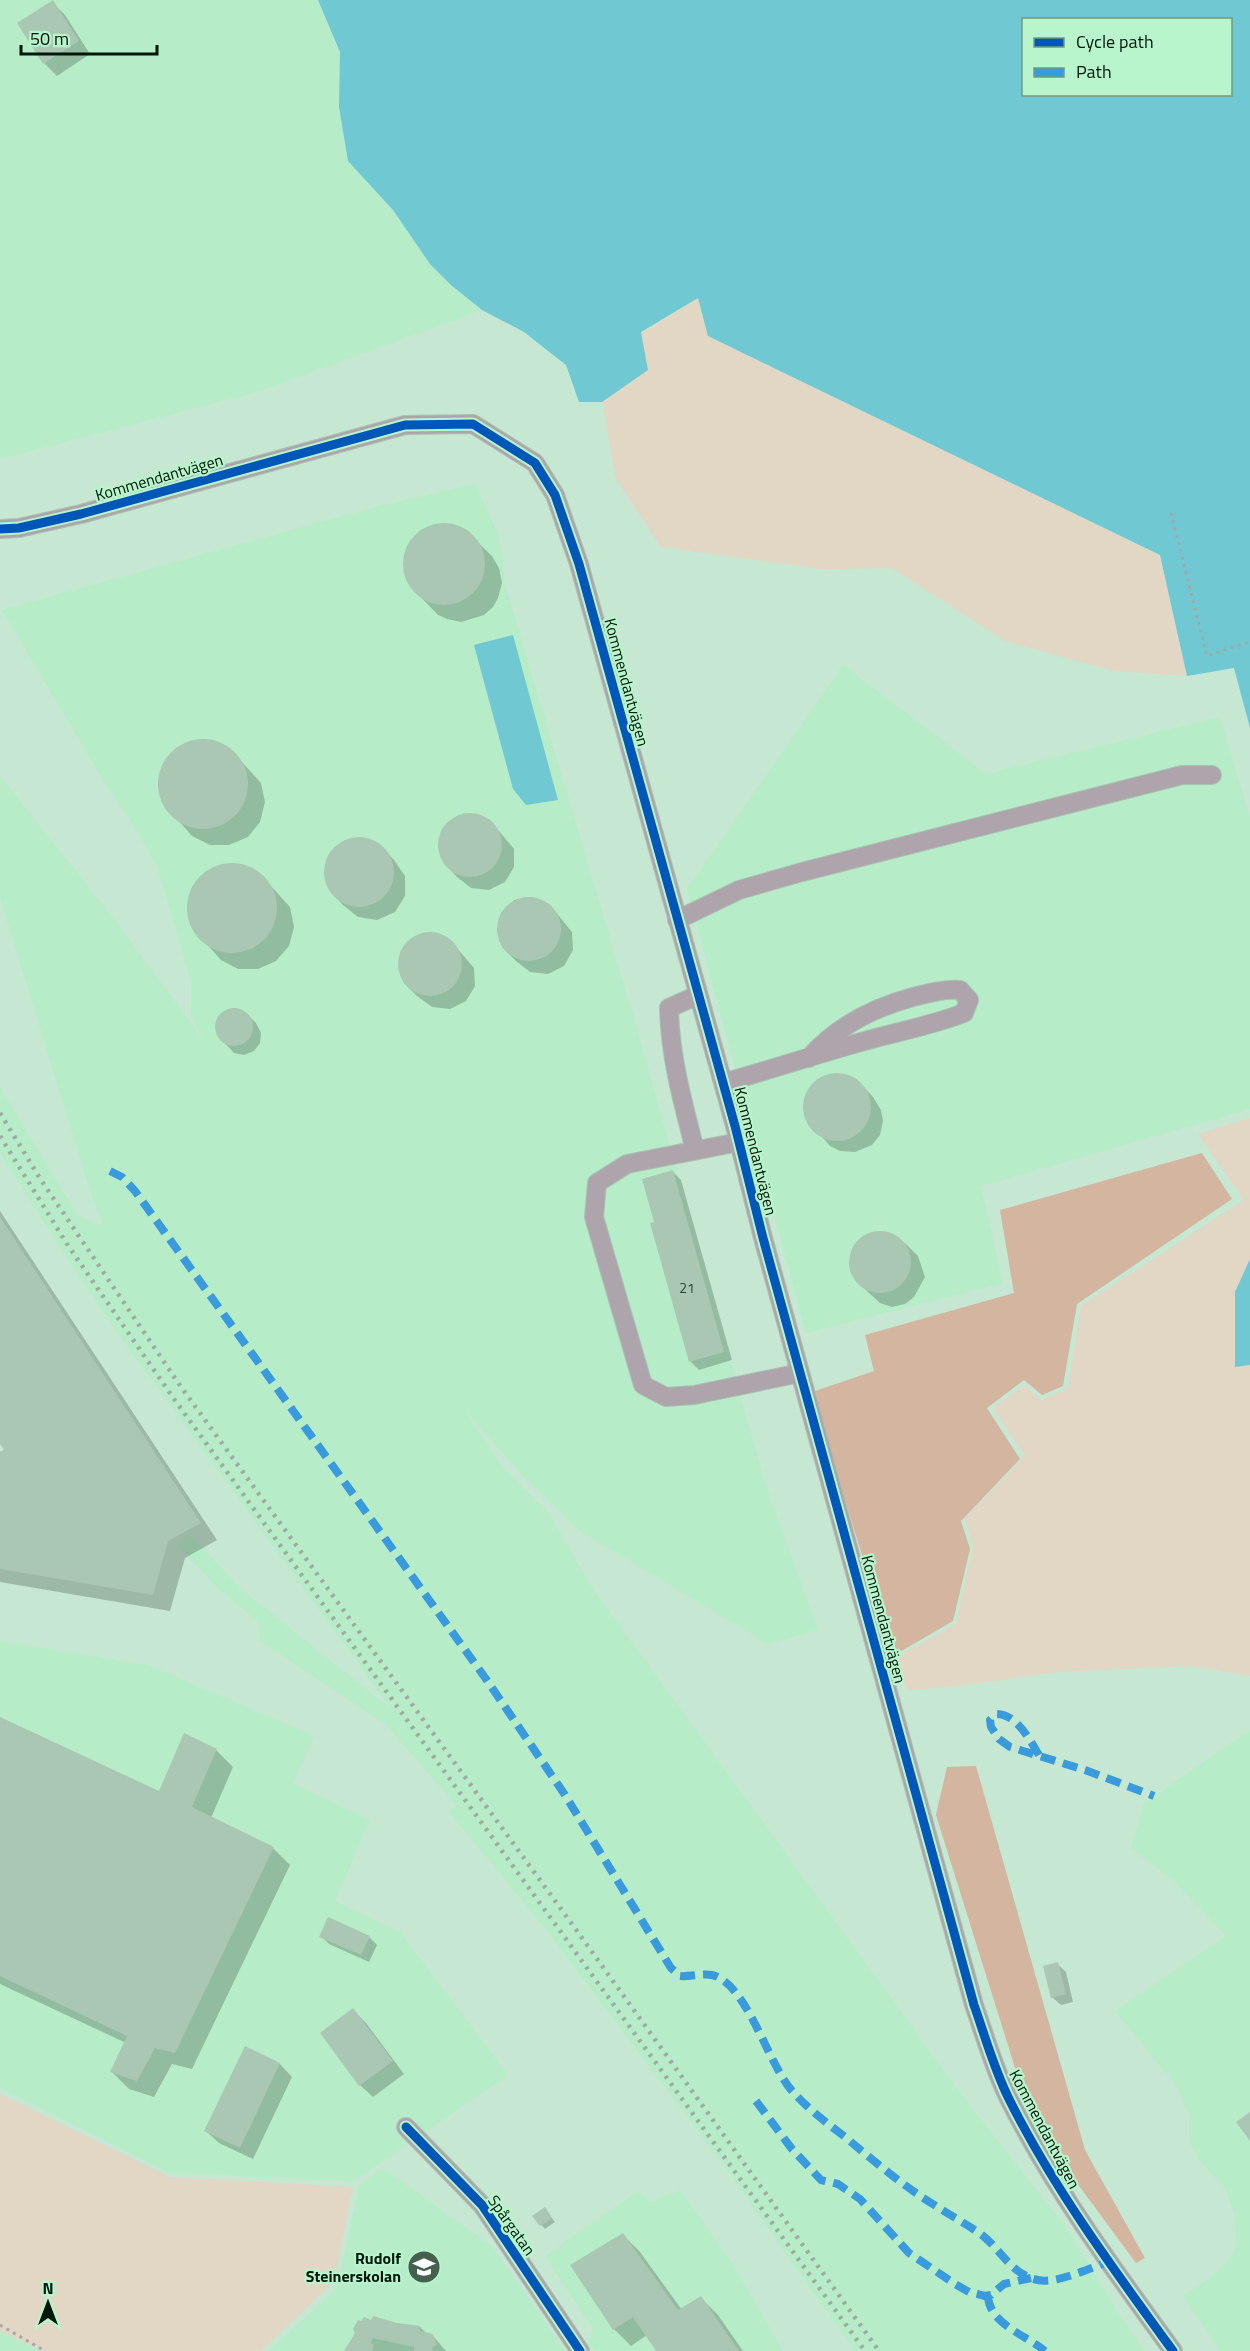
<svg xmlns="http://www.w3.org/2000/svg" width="1250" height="2351" font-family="'Titillium Web',sans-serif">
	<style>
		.built { fill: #b7ecc9 }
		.green { fill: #e2d6c5 }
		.forest { fill: #d3b5a0 }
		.water { fill: #6fc8d2; fill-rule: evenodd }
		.shadow { fill: #0003 }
		.building { fill: #a9c7b3 }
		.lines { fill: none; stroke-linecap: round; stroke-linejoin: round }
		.minor-casing { stroke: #a9c3b2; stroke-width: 20 }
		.path { stroke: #a2a9a5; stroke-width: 3; stroke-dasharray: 3 4.5; stroke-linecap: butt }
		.minor { stroke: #aea5ac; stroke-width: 18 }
		.rail { stroke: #9eaba2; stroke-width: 4.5; stroke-dasharray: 3 6; stroke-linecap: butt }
		.quiet { stroke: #399add; stroke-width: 8; stroke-dasharray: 15 8; stroke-linecap: butt }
		.cycleway-casing { stroke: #b8f5cc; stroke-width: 13 }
		.cycleway { stroke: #0057b8; stroke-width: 9 }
		.labels { text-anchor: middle; stroke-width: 4.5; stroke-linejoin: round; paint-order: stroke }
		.number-label { font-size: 14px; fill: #2b4334 }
		.street-label { font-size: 16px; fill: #011709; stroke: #b8f5cc }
		.poi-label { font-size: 16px; font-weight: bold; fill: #011709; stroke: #b8f5cc; text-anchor: end }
	</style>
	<rect width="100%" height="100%" fill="#c6e7d1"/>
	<path class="built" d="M 0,0 L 318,0 L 340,52 L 339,107 L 348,161 L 393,210 L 430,264 L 451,285 L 482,310 L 257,392 L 4,458 L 0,456 Z
		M 475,484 L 498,534 L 503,558 L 504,581 L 635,1022 L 766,1486 L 818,1630 L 768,1644 L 580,1531 L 520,1473 L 462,1407 L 504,1469 L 547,1511 L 593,1589 L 958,2090 L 1067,2229 L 1120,2316 L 1145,2351 L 855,2351 L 720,2160 L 615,2021 L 544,1927 L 449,1812 L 456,1805 L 385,1724 L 260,1641 L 259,1623 L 215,1585 L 176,1544 L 189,1533 L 241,1589 L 392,1710 L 117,1332 L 64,1254 L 0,1153 L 0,1087 L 78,1216 L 103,1226 L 88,1184 L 0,898 L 0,776 L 110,914 L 205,1042 L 191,1016 L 191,981 L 156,863 L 130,820 L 106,785 L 2,610 L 375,507 Z
		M 843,665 L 986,774 L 1220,717 L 1250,818 L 1250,1109 L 981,1186 L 1003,1283 L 806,1333 L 687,889 Z
		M 0,1641 L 148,1665 L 314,1736 L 293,1784 L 370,1820 L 335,1901 L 401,1933 L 508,2075 L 354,2181 L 171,2173 L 0,2088 Z
		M 1250,1730 L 1250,2351 L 1220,2351 L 1183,2296 L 1213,2276 L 1236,2251 L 1235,2216 L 1226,2189 L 1200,2161 L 1189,2141 L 1189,2114 L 1176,2085 L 1115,2011 L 1226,1936 L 1174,1881 L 1131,1848 L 1143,1804 Z
		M 383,2168 L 493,2247 L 565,2351 L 269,2351 L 337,2288 L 359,2185 Z
		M 680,2190 L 732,2263 L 783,2351 L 594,2351 L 588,2342 L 593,2329 L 545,2256 L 638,2191 L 652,2202 Z
		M 0,2331 L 39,2351 L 0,2351 Z"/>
	<path class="green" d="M 698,298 L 708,336 L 1160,555 L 1187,676 L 1114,671 L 1005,641 L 892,568 L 821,569 L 661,547 L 616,479 L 602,402 L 648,370 L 641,333 Z
		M 1250,1118 L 1250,1676 L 1193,1666 L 1057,1672 L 959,1686 L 907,1690 L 894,1659 L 956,1624 L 973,1546 L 964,1519 L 1025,1456 L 993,1408 L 1024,1385 L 1041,1400 L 1068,1388 L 1081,1306 L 1244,1200 L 1198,1134 Z
		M 0,2094 L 170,2177 L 353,2187 L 334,2282 L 261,2351 L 43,2351 L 0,2331 Z"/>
	<path class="forest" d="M 1202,1153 L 1232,1199 L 1077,1304 L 1063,1386 L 1042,1395 L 1024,1380 L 987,1408 L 1020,1459 L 961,1521 L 970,1549 L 953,1621 L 893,1656 L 812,1392 L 874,1371 L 865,1335 L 1014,1293 L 1000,1210 Z
		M 976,1766 L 1085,2150 L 1145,2258 L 1136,2263 L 1046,2141 L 1017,2074 L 936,1815 L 947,1767 Z"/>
	<path class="water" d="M 318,0 L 1250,0 L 1250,728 L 1234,668 L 1187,676 L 1160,555 L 708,336 L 698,298 L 641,332 L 648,370 L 602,402 L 579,402 L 566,365 L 524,332 L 482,310 L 451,285 L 430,264 L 393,210 L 348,161 L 339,107 L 340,52 ZM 1024,20 L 1230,20 L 1230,94 L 1024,94 Z
		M 513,635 L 558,800 L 526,805 L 513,789 L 474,645 Z
		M 1250,1259 L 1250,1365 L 1235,1367 L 1235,1292 Z"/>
	<path class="shadow" d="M 52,2 L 65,15 L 90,54 L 57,76 L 44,63 Z
		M 450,524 L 464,529 L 492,556 L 499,568 L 502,583 L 498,598 L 493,607 L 484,615 L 461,622 L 447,619 L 438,615 L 410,586 L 405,577 L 404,561 L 407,546 L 418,533 L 428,527 Z
		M 194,740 L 214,740 L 231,750 L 261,783 L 265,802 L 260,822 L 248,837 L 229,845 L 210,845 L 192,836 L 162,802 L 158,783 L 163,764 L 176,748 Z
		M 473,814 L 490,820 L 514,849 L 514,867 L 505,882 L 489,890 L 471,888 L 457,877 L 444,863 L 438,846 L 442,829 L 456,817 Z
		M 363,839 L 381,846 L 394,860 L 405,876 L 405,896 L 395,912 L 377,920 L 358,917 L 343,905 L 330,891 L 324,873 L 330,854 L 344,841 Z
		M 223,864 L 243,865 L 260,874 L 290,907 L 294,927 L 289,946 L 276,961 L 258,969 L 238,969 L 221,960 L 191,926 L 187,907 L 192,887 L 205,872 Z
		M 532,897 L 549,904 L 572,932 L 573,950 L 564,966 L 548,974 L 530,972 L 516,961 L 502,947 L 497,930 L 501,913 L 514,900 Z
		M 434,933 L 450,940 L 474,968 L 475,986 L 466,1001 L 450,1009 L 432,1007 L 417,996 L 404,983 L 398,966 L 403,948 L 416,936 Z
		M 227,1010 L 238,1010 L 247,1014 L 256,1023 L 261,1033 L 260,1043 L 254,1051 L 244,1055 L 234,1053 L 218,1036 L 216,1026 L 219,1017 Z
		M 840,1074 L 850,1077 L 860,1083 L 873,1097 L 881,1110 L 883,1121 L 880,1135 L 872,1145 L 855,1152 L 840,1151 L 830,1146 L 809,1122 L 805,1110 L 809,1091 L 817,1081 L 827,1076 Z
		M 673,1172 L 681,1180 L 732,1360 L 699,1370 L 690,1361 L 656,1223 Z
		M 0,1211 L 217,1540 L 185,1558 L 170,1611 L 0,1582 L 0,1454 L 6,1450 L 0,1441 Z
		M 872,1233 L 884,1233 L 905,1243 L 918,1256 L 925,1277 L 914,1297 L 905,1304 L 892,1307 L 880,1303 L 857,1282 L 851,1273 L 849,1263 L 854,1248 L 862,1238 Z
		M 0,1719 L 159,1793 L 216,1750 L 233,1767 L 211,1818 L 273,1848 L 290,1865 L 192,2069 L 172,2064 L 154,2097 L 129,2089 L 112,2072 L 126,2043 L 0,1984 Z
		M 321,1936 L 369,1937 L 377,1945 L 369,1962 L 329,1944 Z
		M 1057,1964 L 1066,1972 L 1073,2002 L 1061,2005 L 1052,1997 Z
		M 353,2010 L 366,2023 L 404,2074 L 373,2097 L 360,2085 Z
		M 245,2048 L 280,2064 L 292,2077 L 253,2159 L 219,2143 L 206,2131 Z
		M 548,2213 L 555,2222 L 545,2229 L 534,2216 Z
		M 623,2235 L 640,2252 L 682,2310 L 701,2298 L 718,2315 L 743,2351 L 658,2351 L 647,2335 L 631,2346 L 614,2329 Z
		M 396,2324 L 420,2327 L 427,2334 L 432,2335 L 446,2351 L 345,2351 Z"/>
	<path class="building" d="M 53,0 L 79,41 L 43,64 L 17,23 Z
		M403 564a41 41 0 1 1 82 0a41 41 0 1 1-82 0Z
		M158 784a45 45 0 1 1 90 0a45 45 0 1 1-90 0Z
		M438 845a32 32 0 1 1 64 0a32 32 0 1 1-64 0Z
		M324 872a35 35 0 1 1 70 0a35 35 0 1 1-70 0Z
		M187 908a45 45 0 1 1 90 0a45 45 0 1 1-90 0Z
		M497 929a32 32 0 1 1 64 0a32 32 0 1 1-64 0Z
		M398 964a32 32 0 1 1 64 0a32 32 0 1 1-64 0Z
		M215 1027a19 19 0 1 1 38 0a19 19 0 1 1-38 0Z
		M803 1107a34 34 0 1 1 68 0a34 34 0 1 1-68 0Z
		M 673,1170 L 724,1352 L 689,1362 L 650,1223 L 654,1222 L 642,1179 Z
		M 0,1217 L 201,1523 L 168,1541 L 153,1595 L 0,1569 L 0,1452 L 4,1450 L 0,1444 Z
		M849 1262a31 31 0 1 1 62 0a31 31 0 1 1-62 0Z
		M 0,1717 L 159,1791 L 184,1733 L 217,1749 L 192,1807 L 274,1847 L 175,2053 L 155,2048 L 137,2081 L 110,2072 L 127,2036 L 0,1976 Z
		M 328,1917 L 370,1936 L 361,1955 L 319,1937 Z
		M 1058,1962 L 1066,1994 L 1051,1998 L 1043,1966 Z
		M 353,2008 L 393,2061 L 359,2086 L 320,2033 Z
		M 245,2046 L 280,2063 L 240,2148 L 204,2131 Z
		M 1250,2112 L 1250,2141 L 1236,2122 Z
		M 545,2207 L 552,2218 L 540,2226 L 532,2216 Z
		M 623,2233 L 678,2310 L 701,2296 L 739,2351 L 656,2351 L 633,2317 L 613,2330 L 570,2265 Z
		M 373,2316 L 397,2323 L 420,2326 L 420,2331 L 433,2334 L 437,2345 L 432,2347 L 433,2351 L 414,2351 L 414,2347 L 373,2338 L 371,2343 L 374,2345 L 372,2351 L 344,2351 L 355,2333 L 353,2329 L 358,2320 L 361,2321 L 364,2317 L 371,2320 Z"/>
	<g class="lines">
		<defs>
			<path id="minor" d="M 0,529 L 19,528 L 81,514 L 405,425 L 473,424 L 535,463 L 555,495 L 579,564 L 735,1126 L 763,1238 L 974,2005 C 985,2036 994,2069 1009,2099 C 1054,2189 1114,2270 1173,2351
				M 677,920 L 739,890 L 802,872 L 1182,775 L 1212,775
				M 723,1083 C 769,1070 815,1055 861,1042 C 896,1032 930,1026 964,1013 L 969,1000 L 960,990 C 943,989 929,993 913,997 C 872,1008 837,1026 809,1058
				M 739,1142 L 627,1164 L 597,1183 L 594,1217 L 643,1385 L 666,1397 L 694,1395 L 800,1373
				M 695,1150 C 683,1103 670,1057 669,1008 L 698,995
				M 406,2127 L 482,2205 L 580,2351"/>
		</defs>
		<use href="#minor" class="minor-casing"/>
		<path class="path" d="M 1171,513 L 1207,656 L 1249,642
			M 0,2325 L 45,2351"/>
		<use href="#minor" class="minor"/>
		<path class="rail" d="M 0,1113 L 41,1180 L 181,1387 L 577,1931 L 879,2351
			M 0,1136 L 67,1244 L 174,1399 L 865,2351"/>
		<path class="quiet" d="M 110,1171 L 122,1177 L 135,1191 L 486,1679 L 565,1795 L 671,1968 L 680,1976 C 690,1977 702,1973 712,1975 C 747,1983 768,2065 793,2092 C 808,2109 827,2123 845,2137 C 874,2161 903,2186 936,2206 C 951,2216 967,2224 982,2235 C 1001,2250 1012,2275 1038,2280 C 1056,2284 1090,2268 1108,2262
			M 1039,1755 C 1029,1739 1017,1714 996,1714 L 990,1720 L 991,1727 L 999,1739 L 1010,1747 L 1085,1770 L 1154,1796
			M 756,2101 L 792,2149 L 821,2180 L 838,2184 L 860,2199 L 909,2253 L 955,2284 L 969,2292 L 985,2296 L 991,2295 L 1004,2284 L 1031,2278
			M 988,2296 C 989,2324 1026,2335 1045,2351"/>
		<defs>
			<path id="cycleway" d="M 0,529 L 19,528 L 81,514 L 405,425 L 473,424 L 535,463 L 555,495 L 579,564 L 735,1126 L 763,1238 L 974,2005 C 985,2036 994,2069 1009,2099 C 1054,2189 1114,2270 1173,2351
				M 406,2127 L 482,2205 L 580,2351"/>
		</defs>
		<use href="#cycleway" class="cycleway-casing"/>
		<use href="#cycleway" class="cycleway"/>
	</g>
	<defs>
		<symbol id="school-disc" viewBox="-11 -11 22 22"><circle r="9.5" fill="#46604f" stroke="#b8f5cc"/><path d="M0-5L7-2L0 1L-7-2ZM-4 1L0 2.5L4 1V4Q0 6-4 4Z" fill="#fff"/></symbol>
	</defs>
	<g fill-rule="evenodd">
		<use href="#school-disc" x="405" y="2248" width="38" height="38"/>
	</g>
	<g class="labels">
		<g class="number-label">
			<text x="687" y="1293">21</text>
		</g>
		<g class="street-label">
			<text transform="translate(159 477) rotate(-16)" y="6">Kommendantvägen</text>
			<text transform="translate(627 682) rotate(75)" y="6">Kommendantvägen</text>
			<text transform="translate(756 1151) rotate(76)" y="6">Kommendantvägen</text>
			<text transform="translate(884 1619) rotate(75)" y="6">Kommendantvägen</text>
			<text transform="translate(1045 2129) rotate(62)" y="6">Kommendantvägen</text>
			<text transform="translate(512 2225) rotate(55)" y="6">Spårgatan</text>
		</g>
		<g class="poi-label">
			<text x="401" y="2264">Rudolf<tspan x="401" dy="18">Steinerskolan</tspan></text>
		</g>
	</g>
	<rect x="1022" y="18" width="210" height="78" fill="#b8f5cc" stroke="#6f9c7e" stroke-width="1.5"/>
	<rect x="1034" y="38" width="30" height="9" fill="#0057b8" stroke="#6f9c7e" stroke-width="1.5"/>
	<text x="1076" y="48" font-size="18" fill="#011709">Cycle path</text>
	<rect x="1034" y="68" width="30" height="9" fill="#399add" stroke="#6f9c7e" stroke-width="1.5"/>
	<text x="1076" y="78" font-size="18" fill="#011709">Path</text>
	<g transform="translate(48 2303)" stroke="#b8f5cc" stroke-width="4.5" paint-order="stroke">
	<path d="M0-4.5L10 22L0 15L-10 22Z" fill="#011709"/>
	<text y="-9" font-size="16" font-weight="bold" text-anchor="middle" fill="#011709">N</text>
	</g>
	<path d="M21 45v9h136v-9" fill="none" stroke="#011709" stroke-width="3"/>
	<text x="30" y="45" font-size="18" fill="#011709" stroke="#b8f5cc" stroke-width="4.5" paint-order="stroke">50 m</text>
</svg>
